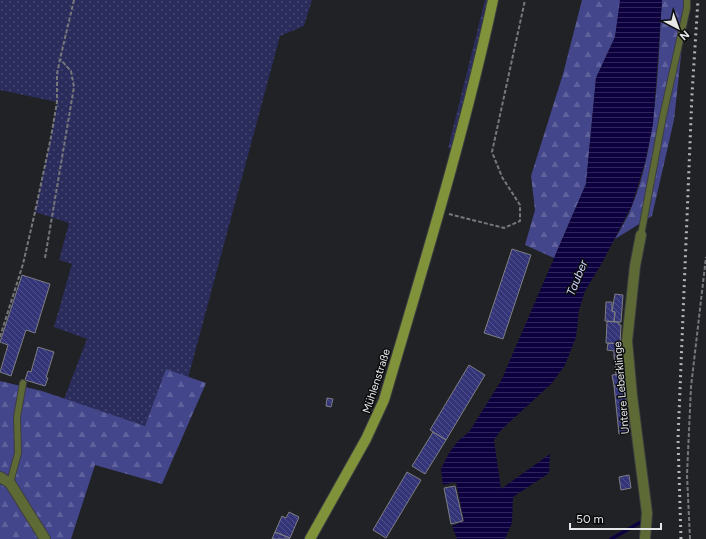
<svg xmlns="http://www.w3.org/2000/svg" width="706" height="539" font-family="Figtree,sans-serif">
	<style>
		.grass { fill: url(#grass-dots) }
		.forest { fill: url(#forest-firs) }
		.water { fill: url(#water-rules) }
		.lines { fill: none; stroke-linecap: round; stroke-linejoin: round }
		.stream { stroke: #0d003f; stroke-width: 3.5 }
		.building { fill: url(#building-back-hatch); stroke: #7d7d82 }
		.service-casing { stroke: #3d3e40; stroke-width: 8 }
		.minor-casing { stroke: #3d3e40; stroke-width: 12 }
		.secondary-casing { stroke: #3d3e40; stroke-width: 12 }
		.path { stroke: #77787b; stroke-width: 2; stroke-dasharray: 4 2; stroke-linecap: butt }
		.service { stroke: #5e6a35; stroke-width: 6 }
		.minor { stroke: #5e6a35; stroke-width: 10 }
		.secondary { stroke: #80933a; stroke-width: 10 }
		.rail { stroke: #b3b4b7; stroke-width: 3; stroke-dasharray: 2 4; stroke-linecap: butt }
		.labels { text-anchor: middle; stroke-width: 3; stroke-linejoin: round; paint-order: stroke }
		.street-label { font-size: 11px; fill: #e6e7e9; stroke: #0b0c0d }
		.water-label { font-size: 12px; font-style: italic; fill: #cfd5fe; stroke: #0b0c0d }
	</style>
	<defs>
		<pattern id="grass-dots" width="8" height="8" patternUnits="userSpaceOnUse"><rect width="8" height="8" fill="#2a2c5c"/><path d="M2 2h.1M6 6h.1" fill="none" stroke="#494b73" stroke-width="1.8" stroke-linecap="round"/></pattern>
		<pattern id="forest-firs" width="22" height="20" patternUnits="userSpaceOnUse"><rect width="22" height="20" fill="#44468c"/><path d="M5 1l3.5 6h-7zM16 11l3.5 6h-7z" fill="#5f619c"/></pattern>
		<pattern id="water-rules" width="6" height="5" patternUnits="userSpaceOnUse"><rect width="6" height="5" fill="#0d003f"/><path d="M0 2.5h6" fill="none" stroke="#30255b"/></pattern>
		<pattern id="building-back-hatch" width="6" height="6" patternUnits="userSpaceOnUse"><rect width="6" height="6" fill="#343579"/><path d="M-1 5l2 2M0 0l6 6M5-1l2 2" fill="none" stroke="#51528c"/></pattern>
	</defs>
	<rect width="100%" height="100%" fill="#212225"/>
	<path class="grass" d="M 0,0 L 312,0 L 304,26 L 280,36 L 188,378 L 166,369 L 145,426 L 64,399 L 87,339 L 54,327 L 72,264 L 59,260 L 69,223 L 35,212 L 51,137 L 57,102 L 0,90 Z
		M 485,0 L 493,0 L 457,149 L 448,148 Z"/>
	<path class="forest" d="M 582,0 L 620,0 L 620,4 L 615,37 L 596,78 L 586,184 L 554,258 L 525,245 L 535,210 L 531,176 L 563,74 Z
		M 662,0 L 687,0 L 674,120 L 652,216 L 615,239 C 621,228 628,217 632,206 C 657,146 658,64 662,0 Z
		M 166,369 L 206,383 L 162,484 L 95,465 L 71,539 L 0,539 L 0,381 L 42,391 L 145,426 Z"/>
	<path class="water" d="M 620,0 L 662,0 L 653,124 L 645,162 L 632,205 L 603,261 L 585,291 L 579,310 L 576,337 L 565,365 L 552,383 L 501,430 L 494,440 L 501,489 L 550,454 L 549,473 L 513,497 L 512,523 L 505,539 L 457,539 L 452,526 L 464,521 L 456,482 L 443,485 L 441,469 L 449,453 L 458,441 L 469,432 L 501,381 L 586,184 L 596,78 L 615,37 Z"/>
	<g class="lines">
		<path class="stream" d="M 611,539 L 641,522"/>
	</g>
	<path class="building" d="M 512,249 L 531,255 L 503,339 L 484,333 Z
		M 22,275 L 50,284 L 35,333 L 26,330 L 11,376 L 0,372 L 8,345 L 0,342 Z
		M 615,294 L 623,295 L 621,322 L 614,322 L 615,312 L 612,311 Z
		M 606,302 L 612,302 L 612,311 L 615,312 L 614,322 L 605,321 Z
		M 607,321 L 619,322 L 619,325 L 621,325 L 620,344 L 606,343 Z
		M 608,343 L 620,344 L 619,355 L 614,356 L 614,351 L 607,350 Z
		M 38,347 L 54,352 L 46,378 L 48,378 L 45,386 L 25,380 L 28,371 L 31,372 Z
		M 619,355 L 621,374 L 616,375 L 614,356 Z
		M 469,365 L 485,375 L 446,440 L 430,430 Z
		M 621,374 L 623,385 L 614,386 L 612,375 Z
		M 624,385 L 630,429 L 627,429 L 628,434 L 619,434 L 614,386 Z
		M 327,398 L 333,399 L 331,407 L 326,406 Z
		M 433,432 L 446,440 L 425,474 L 412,466 Z
		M 407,472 L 421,480 L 386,538 L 373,530 Z
		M 629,475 L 631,488 L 621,490 L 619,477 Z
		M 455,486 L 463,521 L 451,524 L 444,488 Z
		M 289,512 L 299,517 L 290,538 L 275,532 L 282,516 L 286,518 Z
		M 275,532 L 290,538 L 289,539 L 272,539 Z"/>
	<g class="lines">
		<defs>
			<path id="service" d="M 641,235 L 663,116 L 687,8 L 687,0
				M 10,483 L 18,453 L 17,417 L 23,383"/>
			<path id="minor" d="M 641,235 L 635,266 L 627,341 L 632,396 L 647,513 L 645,539
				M 0,477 L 10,483 L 45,539"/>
			<path id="secondary" d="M 310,539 L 366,439 L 384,400 C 423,267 464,135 493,0"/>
		</defs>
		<use href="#service" class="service-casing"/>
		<use href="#minor" class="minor-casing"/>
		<use href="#secondary" class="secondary-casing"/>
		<path class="path" d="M 449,214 L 504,228 L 520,221 L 520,205 L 502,177 L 492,152 L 525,0
			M 45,258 L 74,87 L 71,71 L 60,59
			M 0,337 L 23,264 L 35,212 L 51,137 L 57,102 L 57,74 L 60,59 L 74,0
			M 690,539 L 687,475 L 691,387 L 706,257"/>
		<use href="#service" class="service"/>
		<use href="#minor" class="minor"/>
		<use href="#secondary" class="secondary"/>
		<path class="rail" d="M 681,539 L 678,439 L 692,94 L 698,0"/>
	</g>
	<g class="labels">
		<g class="street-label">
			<text transform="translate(376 381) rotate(-72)" y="4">Mühlenstraße</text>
			<text transform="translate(621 388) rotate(-95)" y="4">Untere Leberklinge</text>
		</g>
		<g class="water-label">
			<text transform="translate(577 278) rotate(-68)" y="4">Tauber</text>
		</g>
	</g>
	<g transform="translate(678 28) rotate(139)" stroke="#0b0c0d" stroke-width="3" paint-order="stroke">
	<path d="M0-3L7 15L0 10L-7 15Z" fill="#e6e7e9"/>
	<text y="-6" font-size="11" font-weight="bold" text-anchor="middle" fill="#e6e7e9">N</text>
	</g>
	<path d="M570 523v6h91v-6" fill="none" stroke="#e6e7e9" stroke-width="2"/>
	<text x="576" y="523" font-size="12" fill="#e6e7e9" stroke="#0b0c0d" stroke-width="3" paint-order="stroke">50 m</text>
</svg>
